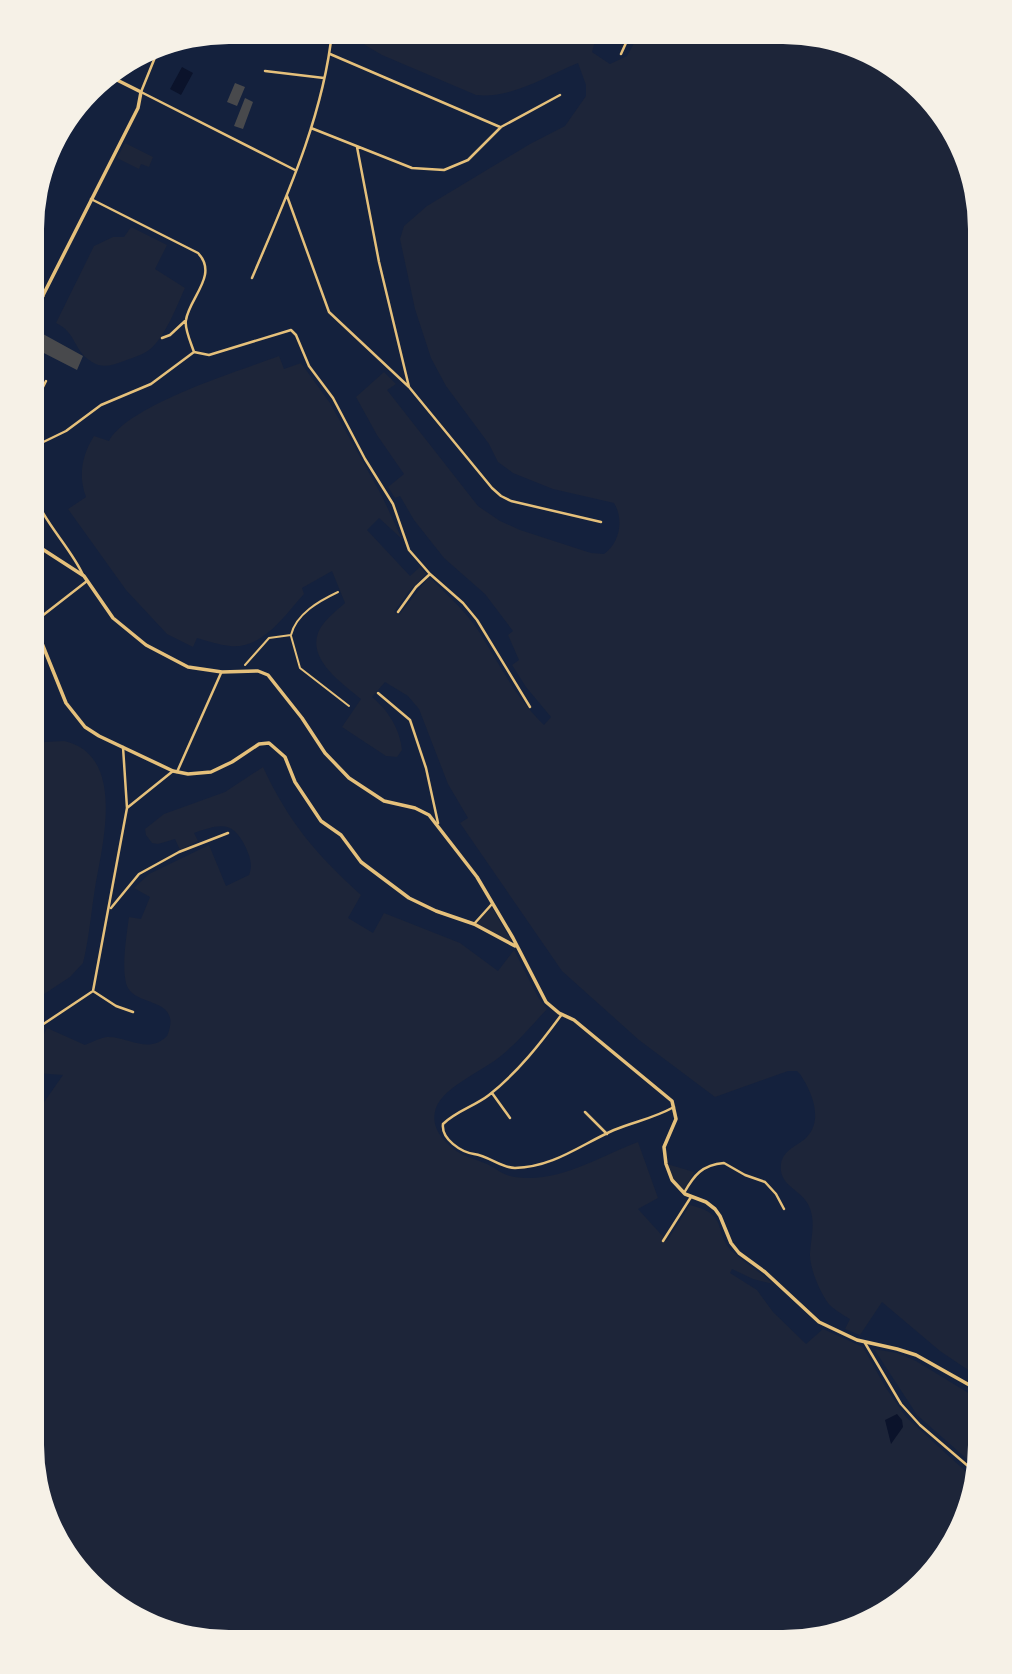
<svg xmlns="http://www.w3.org/2000/svg" width="1012" height="1674" font-family="Signika,sans-serif">
	<style>
		.green { fill: #1d2539 }
		.water { fill: #0b132b }
		.building { fill: #48494c }
		.lines { fill: none; stroke-linecap: round; stroke-linejoin: round }
		.path { stroke: #e5c07b; stroke-width: 2 }
		.minor { stroke: #e5c07b; stroke-width: 2.5 }
		.tertiary { stroke: #e5c07b; stroke-width: 3.5 }
	</style>
	<rect width="100%" height="100%" fill="#14213d"/>
	<path class="green" d="M 355,32 L 597,34 L 592,52 L 610,64 L 627,56 L 639,34 L 821,35 L 904,72 L 966,154 L 980,229 L 980,1378 L 940,1351 L 882,1302 L 860,1335 L 845,1329 L 850,1319 C 842,1314 834,1310 828,1303 C 820,1292 809,1267 810,1253 C 811,1237 816,1222 809,1206 C 801,1189 778,1186 781,1164 C 783,1150 797,1146 806,1138 C 824,1120 812,1092 800,1074 L 797,1071 L 788,1071 L 715,1097 L 639,1040 L 562,971 L 460,823 L 468,818 L 448,784 L 419,709 L 408,696 L 385,682 L 372,697 C 388,710 400,729 402,750 L 397,757 L 386,756 L 342,727 L 361,699 C 341,682 303,657 321,627 C 327,618 337,610 345,603 L 332,571 L 302,588 L 304,594 C 284,616 263,649 230,646 C 219,645 208,641 197,638 L 193,647 L 167,634 L 126,590 L 68,509 L 86,497 C 78,476 82,455 94,436 L 109,441 C 128,405 239,371 279,356 L 284,369 L 301,363 L 330,403 L 382,496 L 402,539 L 379,518 L 367,530 L 410,576 L 420,567 L 426,574 L 409,591 L 394,612 L 399,615 L 429,577 C 446,594 464,609 478,630 C 499,663 515,697 544,725 L 551,717 L 526,687 L 512,665 L 519,660 L 508,635 L 513,631 L 485,594 L 444,558 L 414,520 L 400,496 L 395,498 L 388,487 L 404,474 L 377,435 L 356,397 L 384,372 L 396,384 L 387,390 L 478,506 L 500,521 L 520,530 L 591,553 L 604,554 C 620,543 624,519 614,503 L 553,489 L 513,473 L 498,462 L 489,444 L 446,386 L 431,358 L 415,309 L 400,239 L 404,226 L 427,206 L 530,144 L 565,126 L 586,96 L 586,85 L 578,63 C 546,76 512,99 476,95 L 382,55 L 365,45 Z
		M 125,143 L 153,157 L 149,167 L 141,164 L 139,169 L 117,158 Z
		M 131,227 L 167,245 L 155,269 L 185,288 C 177,305 165,338 149,350 C 142,355 132,358 124,361 C 113,365 103,369 92,362 C 73,351 77,333 56,323 L 94,246 L 113,237 L 124,237 Z
		M 64,741 C 127,755 102,846 95,888 C 91,913 89,939 83,963 L 70,977 L 32,1002 L 32,746 L 45,742 Z
		M 263,767 C 289,823 316,854 361,895 L 348,918 L 373,933 L 384,913 L 460,943 L 498,971 L 514,950 L 538,997 L 547,1009 C 532,1025 519,1041 502,1055 C 485,1070 444,1086 436,1108 C 431,1123 438,1135 449,1145 C 460,1156 473,1158 487,1164 C 495,1168 502,1174 510,1176 C 555,1186 598,1157 638,1142 L 658,1198 L 638,1209 L 667,1241 L 690,1205 C 731,1215 712,1232 733,1252 C 746,1264 761,1272 773,1284 L 753,1279 L 732,1269 L 730,1273 L 757,1290 L 773,1312 L 806,1344 L 823,1329 L 863,1347 L 886,1388 L 906,1417 L 973,1478 L 940,1565 L 858,1628 L 784,1642 L 203,1641 L 108,1602 L 46,1520 L 32,1445 L 32,1111 L 42,1105 L 63,1075 L 35,1073 L 39,1044 L 47,1028 L 85,1045 C 92,1042 100,1038 107,1037 C 128,1036 148,1055 167,1036 C 183,998 139,1007 128,988 C 120,973 127,933 129,917 L 141,919 L 150,897 L 134,888 L 149,874 L 209,845 L 226,886 L 249,875 C 253,865 250,857 246,848 C 233,820 220,824 194,833 L 198,841 L 180,850 L 175,839 L 158,844 L 152,843 L 146,835 L 145,829 L 164,814 L 225,792 Z
		M 491,906 L 512,942 L 475,924 Z
		M 667,1164 L 694,1172 L 683,1192 L 674,1182 Z
		M 874,1349 L 897,1353 L 916,1361 L 980,1400 L 980,1459 L 977,1468 L 917,1415 Z"/>
	<path class="water" d="M 182,67 L 193,73 L 181,95 L 170,89 Z
		M 897,1414 L 902,1420 L 903,1427 L 891,1444 L 885,1420 Z"/>
	<path class="building" d="M 235,83 L 245,87 L 237,106 L 227,102 Z
		M 245,98 L 253,102 L 243,129 L 234,126 Z
		M 43,334 L 83,356 L 77,370 L 36,349 Z"/>
	<g class="lines">
		<path class="path" d="M 291,636 L 300,668 L 349,706
			M 245,665 L 269,638 L 291,635 C 296,614 319,601 338,592"/>
		<path class="minor" d="M 274,32 L 274,40
			M 160,45 L 141,92 L 295,170
			M 330,54 L 500,127
			M 621,54 L 630,34
			M 265,71 L 324,78
			M 311,128 L 412,168 L 444,170 L 468,160 L 501,127 L 560,95
			M 357,147 L 379,262 L 409,387
			M 287,196 L 329,312 L 409,387 L 492,488 L 501,496 L 511,501 L 601,522
			M 91,199 L 198,253 C 219,275 189,298 186,320 C 184,328 191,343 194,352
			M 252,278 C 285,200 323,118 332,32
			M 162,338 L 170,335 L 185,321
			M 33,407 L 46,381
			M 33,447 L 66,431 L 101,405 L 151,384 L 194,352 L 209,355 L 291,330 L 296,335 L 309,366 L 333,398 L 365,459 L 393,504 L 409,550 L 430,574 L 463,603 L 477,620 L 530,707
			M 33,488 C 39,518 70,546 83,575
			M 398,612 L 416,587 L 430,574
			M 33,623 L 87,581
			M 378,693 L 410,720 L 426,768 L 438,823
			M 177,772 L 221,673
			M 127,808 L 173,771
			M 111,908 L 139,874 L 179,852 L 228,833
			M 474,924 L 492,904
			M 93,991 L 116,1006 L 133,1012
			M 562,1014 C 540,1044 518,1072 489,1095 C 475,1106 456,1111 443,1124 C 441,1139 461,1152 474,1154 C 489,1156 501,1168 515,1168 C 554,1167 580,1145 614,1130 C 636,1121 652,1119 674,1107
			M 32,1060 L 36,1035 L 42,1025 L 93,991 L 127,808 L 123,747
			M 492,1093 L 510,1118
			M 585,1112 L 607,1134
			M 684,1193 C 694,1175 702,1165 724,1163 L 745,1175 L 765,1182 L 776,1194 L 784,1209
			M 663,1241 L 691,1197
			M 865,1343 L 901,1404 L 920,1425 L 975,1472"/>
		<path class="tertiary" d="M 33,291 L 43,296
			M 33,315 L 138,108 L 141,92 L 107,75
			M 33,543 L 84,576 L 113,618 L 146,645 L 188,667 L 222,672 L 258,671 L 268,675 L 302,718 L 325,753 L 349,778 L 384,801 L 415,808 L 429,815 L 477,877 L 513,938 L 546,1002 L 559,1013 L 574,1020 L 672,1101 L 676,1119 L 664,1147 L 666,1164 L 672,1180 L 685,1194 L 706,1202 L 715,1209 L 720,1216 L 731,1243 L 739,1253 L 765,1272 L 819,1322 L 857,1340 L 897,1349 L 916,1355 L 980,1391
			M 33,628 L 39,636 L 66,703 L 85,727 L 99,736 L 173,771 L 188,774 L 211,772 L 232,762 L 259,744 L 269,743 L 285,757 L 295,782 L 321,821 L 341,835 L 361,862 L 409,898 L 436,911 L 474,924 L 515,946"/>
	</g>
	<path d="M0 0H1012V1674H0ZM229 44H783A185 185 0 0 1 968 229V1445A185 185 0 0 1 783 1630H229A185 185 0 0 1 44 1445V229A185 185 0 0 1 229 44Z" fill="#f6f1e7" fill-rule="evenodd"/>
</svg>
